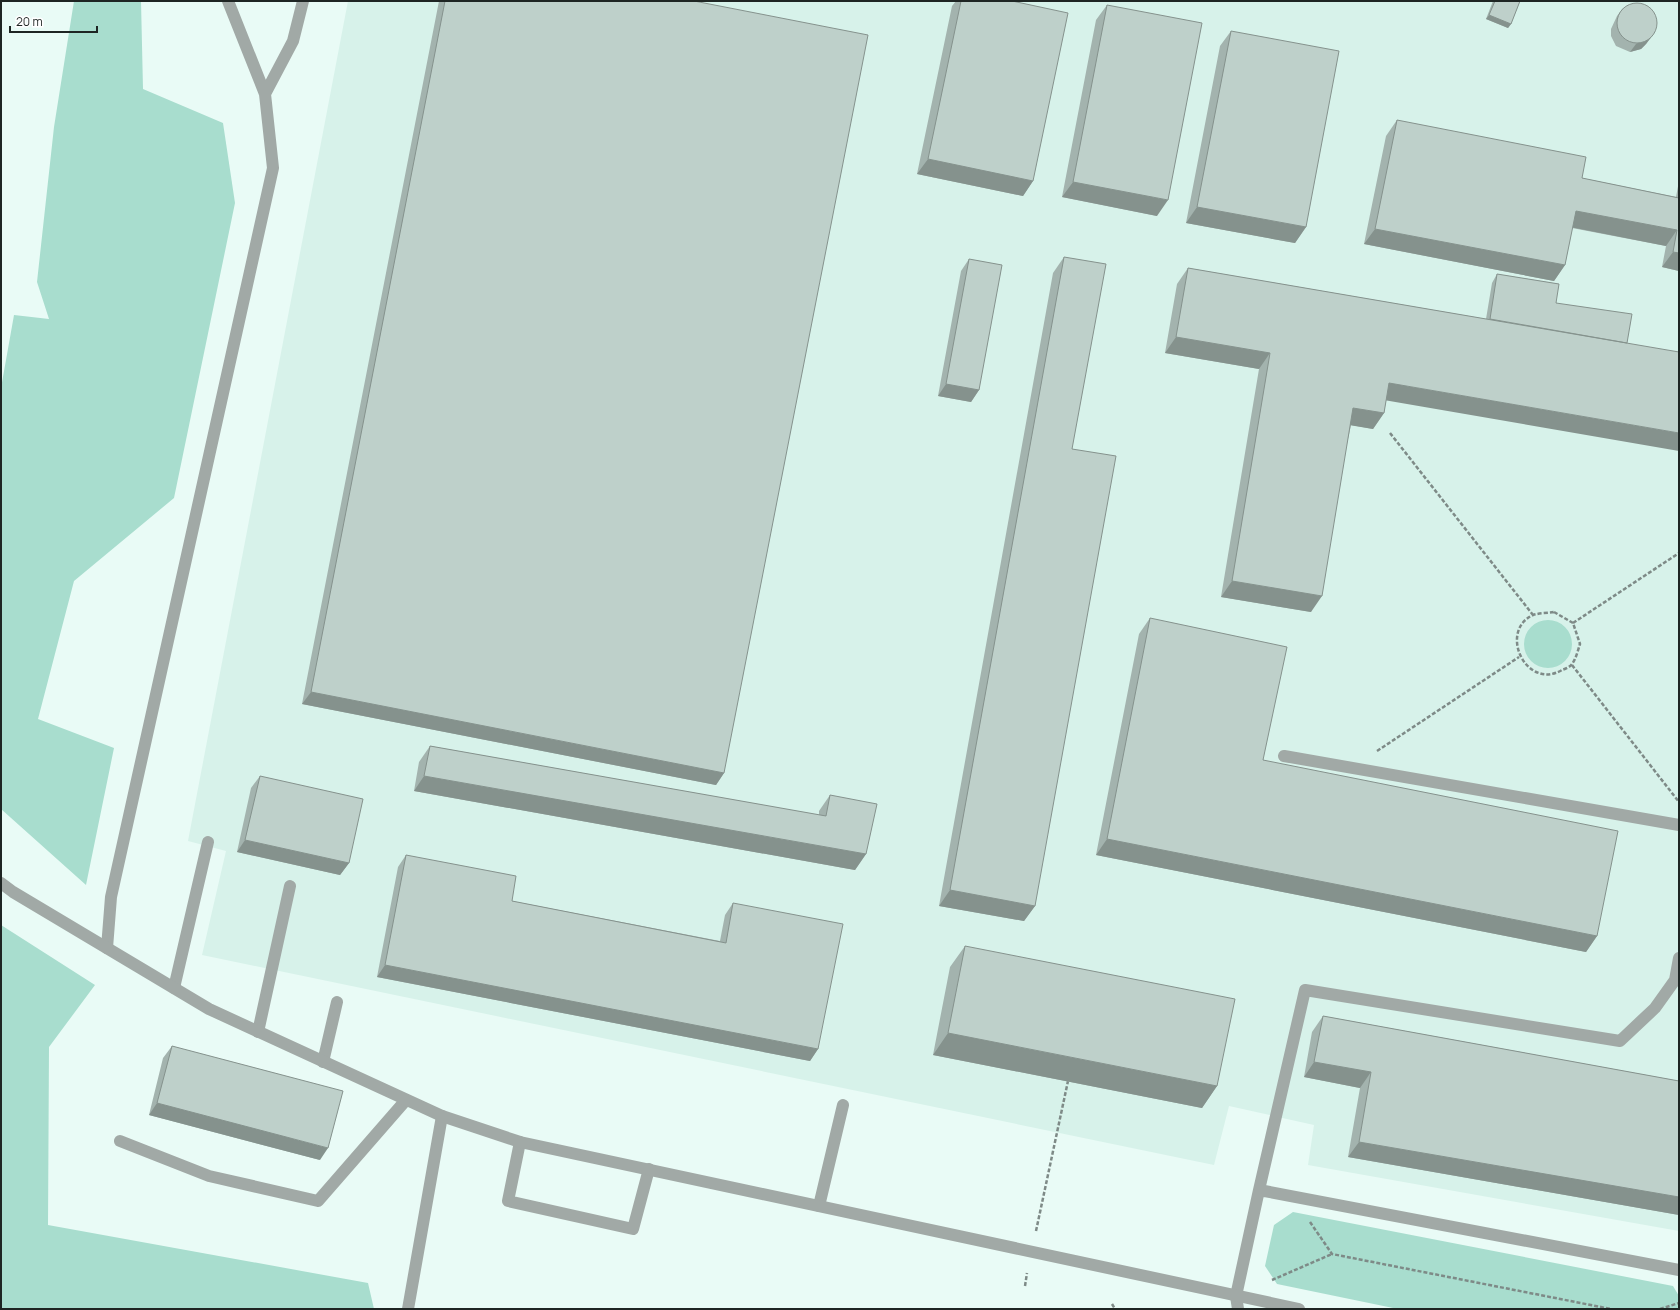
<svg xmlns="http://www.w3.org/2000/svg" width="1680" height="1310" font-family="Manrope,sans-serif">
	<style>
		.built { fill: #d7f2ea }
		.green { fill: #a8ddce }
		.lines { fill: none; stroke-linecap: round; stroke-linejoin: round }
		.path { stroke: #7e8a87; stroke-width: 2.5; stroke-dasharray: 4 2; stroke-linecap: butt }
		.lane { stroke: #a1a9a6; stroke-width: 12 }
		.street { stroke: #a1a9a6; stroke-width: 12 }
		.wall { fill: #a3b3ae }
		.shaded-wall { fill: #85928d }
		.building { fill: #bed0ca; stroke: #85928d }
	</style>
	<rect width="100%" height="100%" fill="#e9fbf6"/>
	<path class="built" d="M 348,1 L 1679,1 L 1679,1231 L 1308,1165 L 1314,1125 L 1229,1106 L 1214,1165 L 202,955 L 226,851 L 188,841 Z"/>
	<path class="green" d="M 74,1 L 141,1 L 143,89 L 223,123 L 235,203 L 174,498 L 74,581 L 38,719 L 114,748 L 86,885 L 1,809 L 1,388 L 14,315 L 49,319 L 37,282 L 54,127 Z
		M1524 644a24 24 0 1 1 48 0a24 24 0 1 1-48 0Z
		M 1,925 L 95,985 L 49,1047 L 48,1225 L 368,1283 L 374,1309 L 1,1309 Z
		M 1293,1212 L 1673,1286 L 1679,1296 L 1679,1309 L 1398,1309 L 1277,1284 L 1265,1266 L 1274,1225 Z"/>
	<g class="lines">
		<path class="path" d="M 1390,433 L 1533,615
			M 1554,612 L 1573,623 L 1580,644 C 1578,650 1576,659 1572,664 C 1570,667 1565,669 1562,670 C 1526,691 1498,631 1533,615 C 1539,613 1548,613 1554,612 Z
			M 1573,623 L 1679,553
			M 1572,665 L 1679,802
			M 1377,751 L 1519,657
			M 1310,1222 L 1332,1254 L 1611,1309
			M 1036,1231 L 1068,1081
			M 1272,1280 L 1332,1254
			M 1025,1286 L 1027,1273
			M 1112,1304 L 1115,1309
			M 1660,1309 L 1679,1303"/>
		<path class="lane" d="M 265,94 L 293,41 L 303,1
			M 1284,756 L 1679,825
			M 107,948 L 111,897 L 273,168 L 265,94 L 228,1
			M 174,988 L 208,842
			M 258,1032 L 290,886
			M 323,1062 L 337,1002
			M 120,1141 L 209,1176 L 318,1201 L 406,1100
			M 520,1142 L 508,1201 L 633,1229 L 649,1169
			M 1259,1190 L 1305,990 L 1620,1041 L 1655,1008 L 1675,980 L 1679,958
			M 819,1206 L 843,1105
			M 408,1309 L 442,1116
			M 1238,1309 L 1236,1296 L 1259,1190 L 1679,1270"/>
		<path class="street" d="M 1,883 L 13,892 L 209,1009 L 442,1116 L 520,1142 L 1299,1309"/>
	</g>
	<path class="wall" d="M 439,1 L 694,1 L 724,773 L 716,785 L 302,704 Z
		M 956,1 L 1012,1 L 1033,181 L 1023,196 L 917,174 L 952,6 Z
		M 1493,1 L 1520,1 L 1511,24 L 1508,28 L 1486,19 Z
		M 1107,5 L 1157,216 L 1062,197 L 1096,20 Z
		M 1623,8 L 1652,36 L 1646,44 L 1641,49 L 1630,52 L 1616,46 L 1611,36 L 1611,29 L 1617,16 Z
		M 1231,31 L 1306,227 L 1295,243 L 1186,223 L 1220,46 Z
		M 1397,120 L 1582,178 L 1676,197 L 1679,181 L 1679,271 L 1662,267 L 1666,246 L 1572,228 L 1565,265 L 1554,281 L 1364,244 L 1386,136 Z
		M 1064,257 L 1072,449 L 1035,906 L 1024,921 L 939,906 L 1053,273 Z
		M 969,259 L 979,390 L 971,402 L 938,396 L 961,271 Z
		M 1188,268 L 1486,319 L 1492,283 L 1497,274 L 1559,284 L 1386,400 L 1384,413 L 1373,429 L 1351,425 L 1311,612 L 1221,597 L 1259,369 L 1165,353 L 1177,284 Z
		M 1150,618 L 1263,760 L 1597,936 L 1586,952 L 1096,855 L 1139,634 Z
		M 430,746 L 819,815 L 819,811 L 830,795 L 866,854 L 855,870 L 414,791 L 419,762 Z
		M 260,776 L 349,863 L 340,875 L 237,852 L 251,788 Z
		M 406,855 L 512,901 L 720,941 L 725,915 L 733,903 L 818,1049 L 810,1061 L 377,977 L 398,867 Z
		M 965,946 L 1217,1086 L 1202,1108 L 933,1055 L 950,967 Z
		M 1323,1016 L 1679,1081 L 1679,1215 L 1348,1157 L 1360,1088 L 1304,1077 L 1312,1032 Z
		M 172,1046 L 320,1160 L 149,1115 L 163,1058 Z"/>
	<path class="shaded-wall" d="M 1489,15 L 1511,24 L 1508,28 L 1486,19 Z
		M 1652,36 L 1646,44 L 1641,49 L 1630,52 L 1636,44 Z
		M 928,159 L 1033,181 L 1023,196 L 917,174 Z
		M 1073,182 L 1168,200 L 1157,216 L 1062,197 Z
		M 1197,207 L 1306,227 L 1295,243 L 1186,223 Z
		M 1576,211 L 1677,230 L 1666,246 L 1565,226 Z
		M 1375,229 L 1565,265 L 1554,281 L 1364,244 Z
		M 1673,252 L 1679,253 L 1679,271 L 1662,267 Z
		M 1176,337 L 1270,353 L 1259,369 L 1165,353 Z
		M 1389,383 L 1679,433 L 1679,451 L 1378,399 Z
		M 946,384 L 979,390 L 971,402 L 938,396 Z
		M 1353,408 L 1384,413 L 1373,429 L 1343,424 Z
		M 1232,581 L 1322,596 L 1311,612 L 1221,597 Z
		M 311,692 L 724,773 L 716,785 L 302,704 Z
		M 424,776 L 866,854 L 855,870 L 414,791 Z
		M 1107,839 L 1597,936 L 1586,952 L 1096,855 Z
		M 245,840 L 349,863 L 340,875 L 237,852 Z
		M 950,890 L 1035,906 L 1024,921 L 939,906 Z
		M 385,965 L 818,1049 L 810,1061 L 377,977 Z
		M 948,1033 L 1217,1086 L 1202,1108 L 933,1055 Z
		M 1314,1062 L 1371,1072 L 1360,1088 L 1304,1077 Z
		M 157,1103 L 328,1148 L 320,1160 L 149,1115 Z
		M 1359,1142 L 1679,1197 L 1679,1215 L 1348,1157 Z"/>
	<path class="building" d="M 445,1 L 694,1 L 868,35 L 724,773 L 311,692 Z
		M 961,1 L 1012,1 L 1068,13 L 1033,181 L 928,159 Z
		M 1495,1 L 1520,1 L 1511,24 L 1489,15 Z
		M1617 23a20 20 0 1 1 40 0a20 20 0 1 1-40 0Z
		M 1107,5 L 1202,23 L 1168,200 L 1073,182 Z
		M 1231,31 L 1339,51 L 1306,227 L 1197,207 Z
		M 1397,120 L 1586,157 L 1582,178 L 1679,198 L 1679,253 L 1673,252 L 1677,230 L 1576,211 L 1565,265 L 1375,229 Z
		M 1064,257 L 1106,264 L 1072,449 L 1116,456 L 1035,906 L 950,890 Z
		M 969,259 L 1002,265 L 979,390 L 946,384 Z
		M 1188,268 L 1679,352 L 1679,433 L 1389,383 L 1384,413 L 1353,408 L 1322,596 L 1232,581 L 1270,353 L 1176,337 Z
		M 1497,274 L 1559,284 L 1556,303 L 1632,314 L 1627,343 L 1490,319 Z
		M 1150,618 L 1287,647 L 1263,760 L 1618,831 L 1597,936 L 1107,839 Z
		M 430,746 L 826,816 L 830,795 L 877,804 L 866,854 L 424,776 Z
		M 260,776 L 363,799 L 349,863 L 245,840 Z
		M 406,855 L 516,876 L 512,901 L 726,943 L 733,903 L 843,924 L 818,1049 L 385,965 Z
		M 965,946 L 1235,999 L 1217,1086 L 948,1033 Z
		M 1323,1016 L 1679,1081 L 1679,1197 L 1359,1142 L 1371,1072 L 1314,1062 Z
		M 172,1046 L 343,1091 L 328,1148 L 157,1103 Z"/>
	<rect width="1680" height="1310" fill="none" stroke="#1e2523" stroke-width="4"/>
	<path d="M10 26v6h87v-6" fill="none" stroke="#1e2523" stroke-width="2"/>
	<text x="16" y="26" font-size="12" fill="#1e2523" stroke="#ffffff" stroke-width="3" paint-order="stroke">20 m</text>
</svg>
